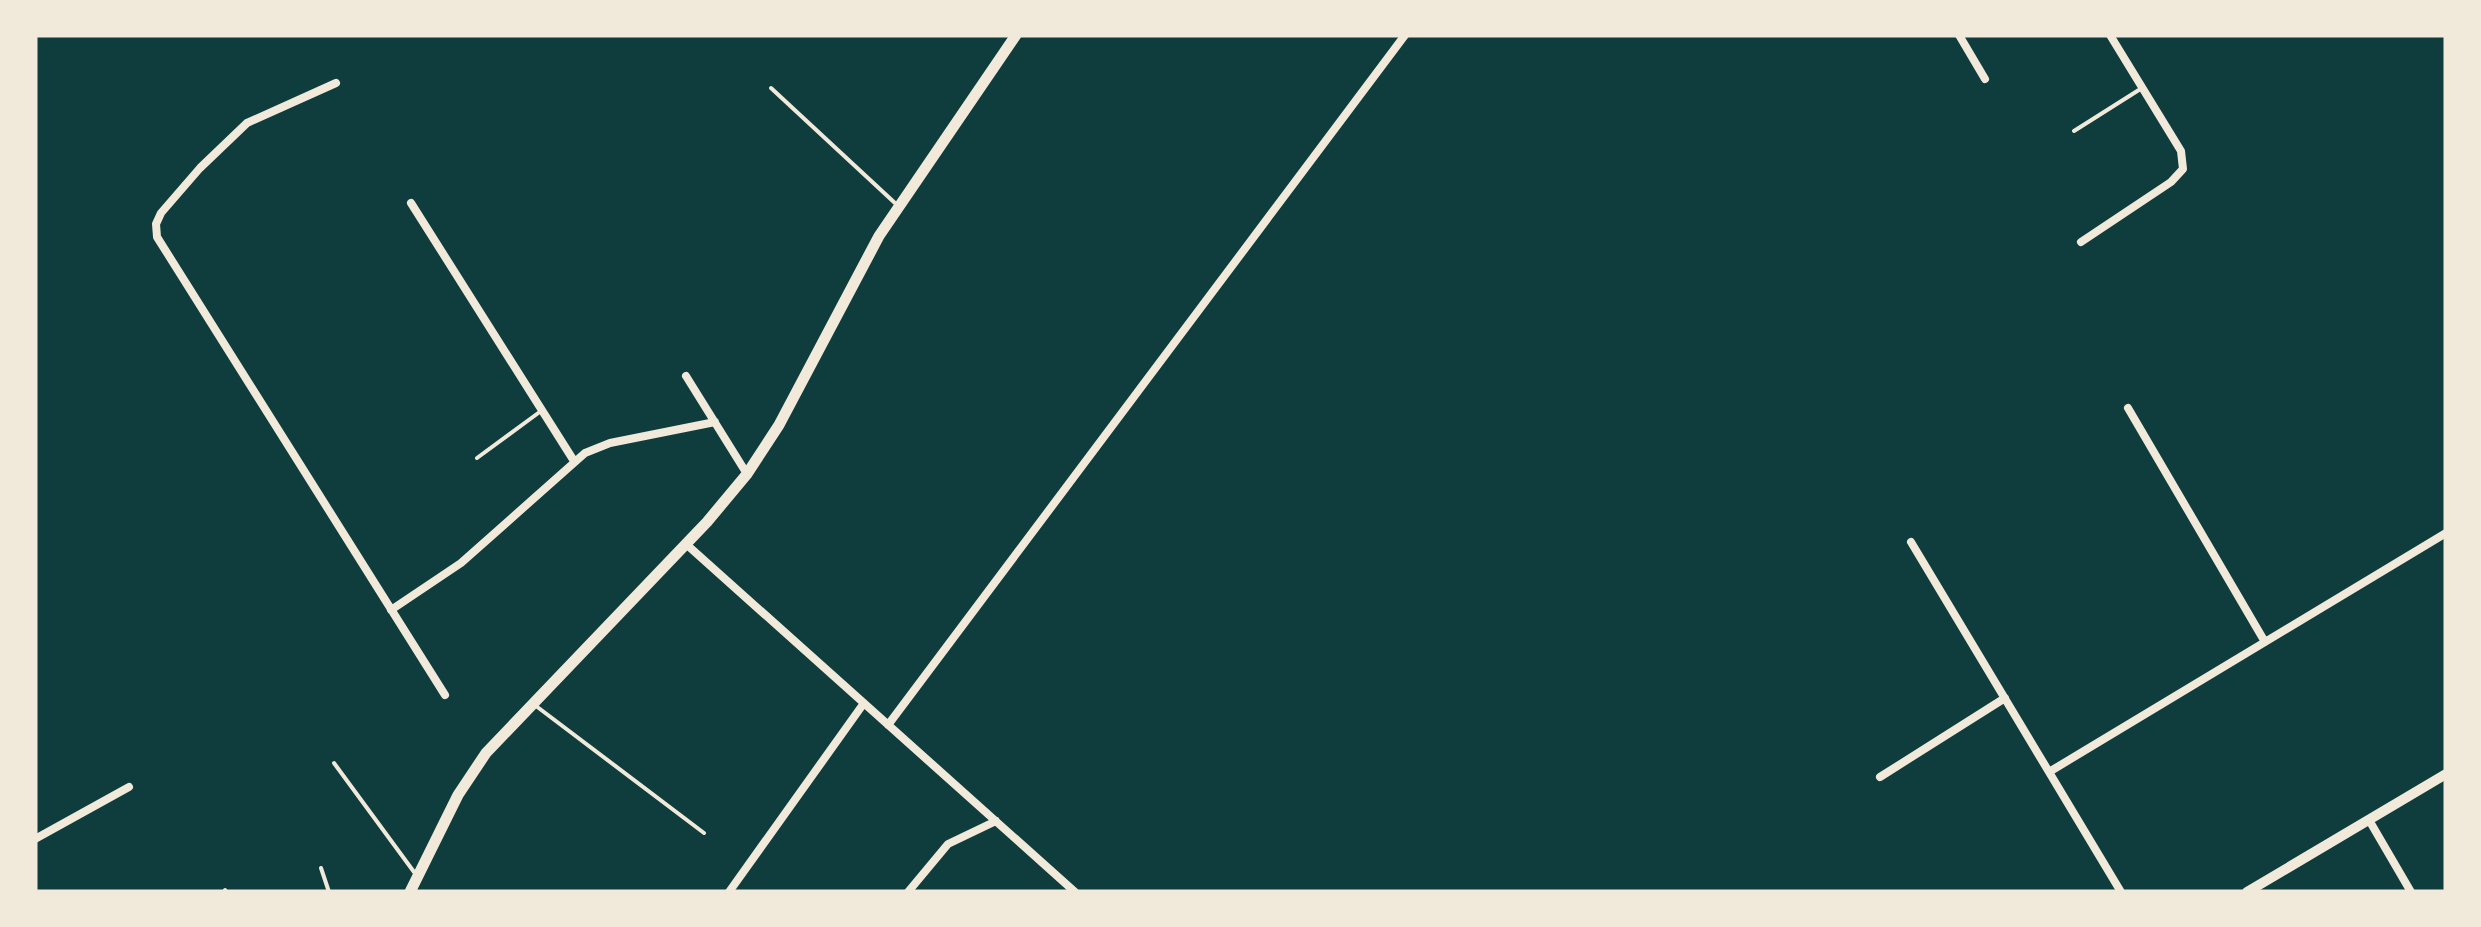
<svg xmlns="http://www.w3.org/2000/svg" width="2481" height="927" font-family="'Varela Round',sans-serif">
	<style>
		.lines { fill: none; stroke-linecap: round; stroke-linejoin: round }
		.service { stroke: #f1e9da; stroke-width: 4 }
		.minor { stroke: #f1e9da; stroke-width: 8 }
		.tertiary { stroke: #f1e9da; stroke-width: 10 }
		.secondary { stroke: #f1e9da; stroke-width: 11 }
	</style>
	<rect width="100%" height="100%" fill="#0f3d3e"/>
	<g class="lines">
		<path class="service" d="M 771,88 L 896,204
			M 2074,131 L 2142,88
			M 477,458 L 541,411
			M 536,706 L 704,833
			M 334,763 L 414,872
			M 321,868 L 329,892
			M 225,890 L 226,892"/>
		<path class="minor" d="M 1959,35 L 1985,79
			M 336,83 L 247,123 L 200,168 L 161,213 L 156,224 L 157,237 L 445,695
			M 411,203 L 574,461
			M 2081,242 L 2171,182 L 2183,169 L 2181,151 L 2110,35
			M 686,376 L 747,474
			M 2128,408 L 2265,642
			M 1911,542 L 2121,892
			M 686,544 L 1075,892
			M 391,610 L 461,563 L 585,453 L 610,443 L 715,422
			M 888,725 L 1405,35
			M 2049,772 L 2446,533
			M 1880,777 L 2005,698
			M 2369,820 L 2411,892
			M 35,839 L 129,787
			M 729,892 L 864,703
			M 908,892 L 948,844 L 996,821"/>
		<path class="tertiary" d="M 2247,892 L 2446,774"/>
		<path class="secondary" d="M 410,892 L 458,795 L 486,753 L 707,522 L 747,474 L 779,425 L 879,236 L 1016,35"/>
	</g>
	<rect width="2481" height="927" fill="none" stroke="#f1e9da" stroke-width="75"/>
</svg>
